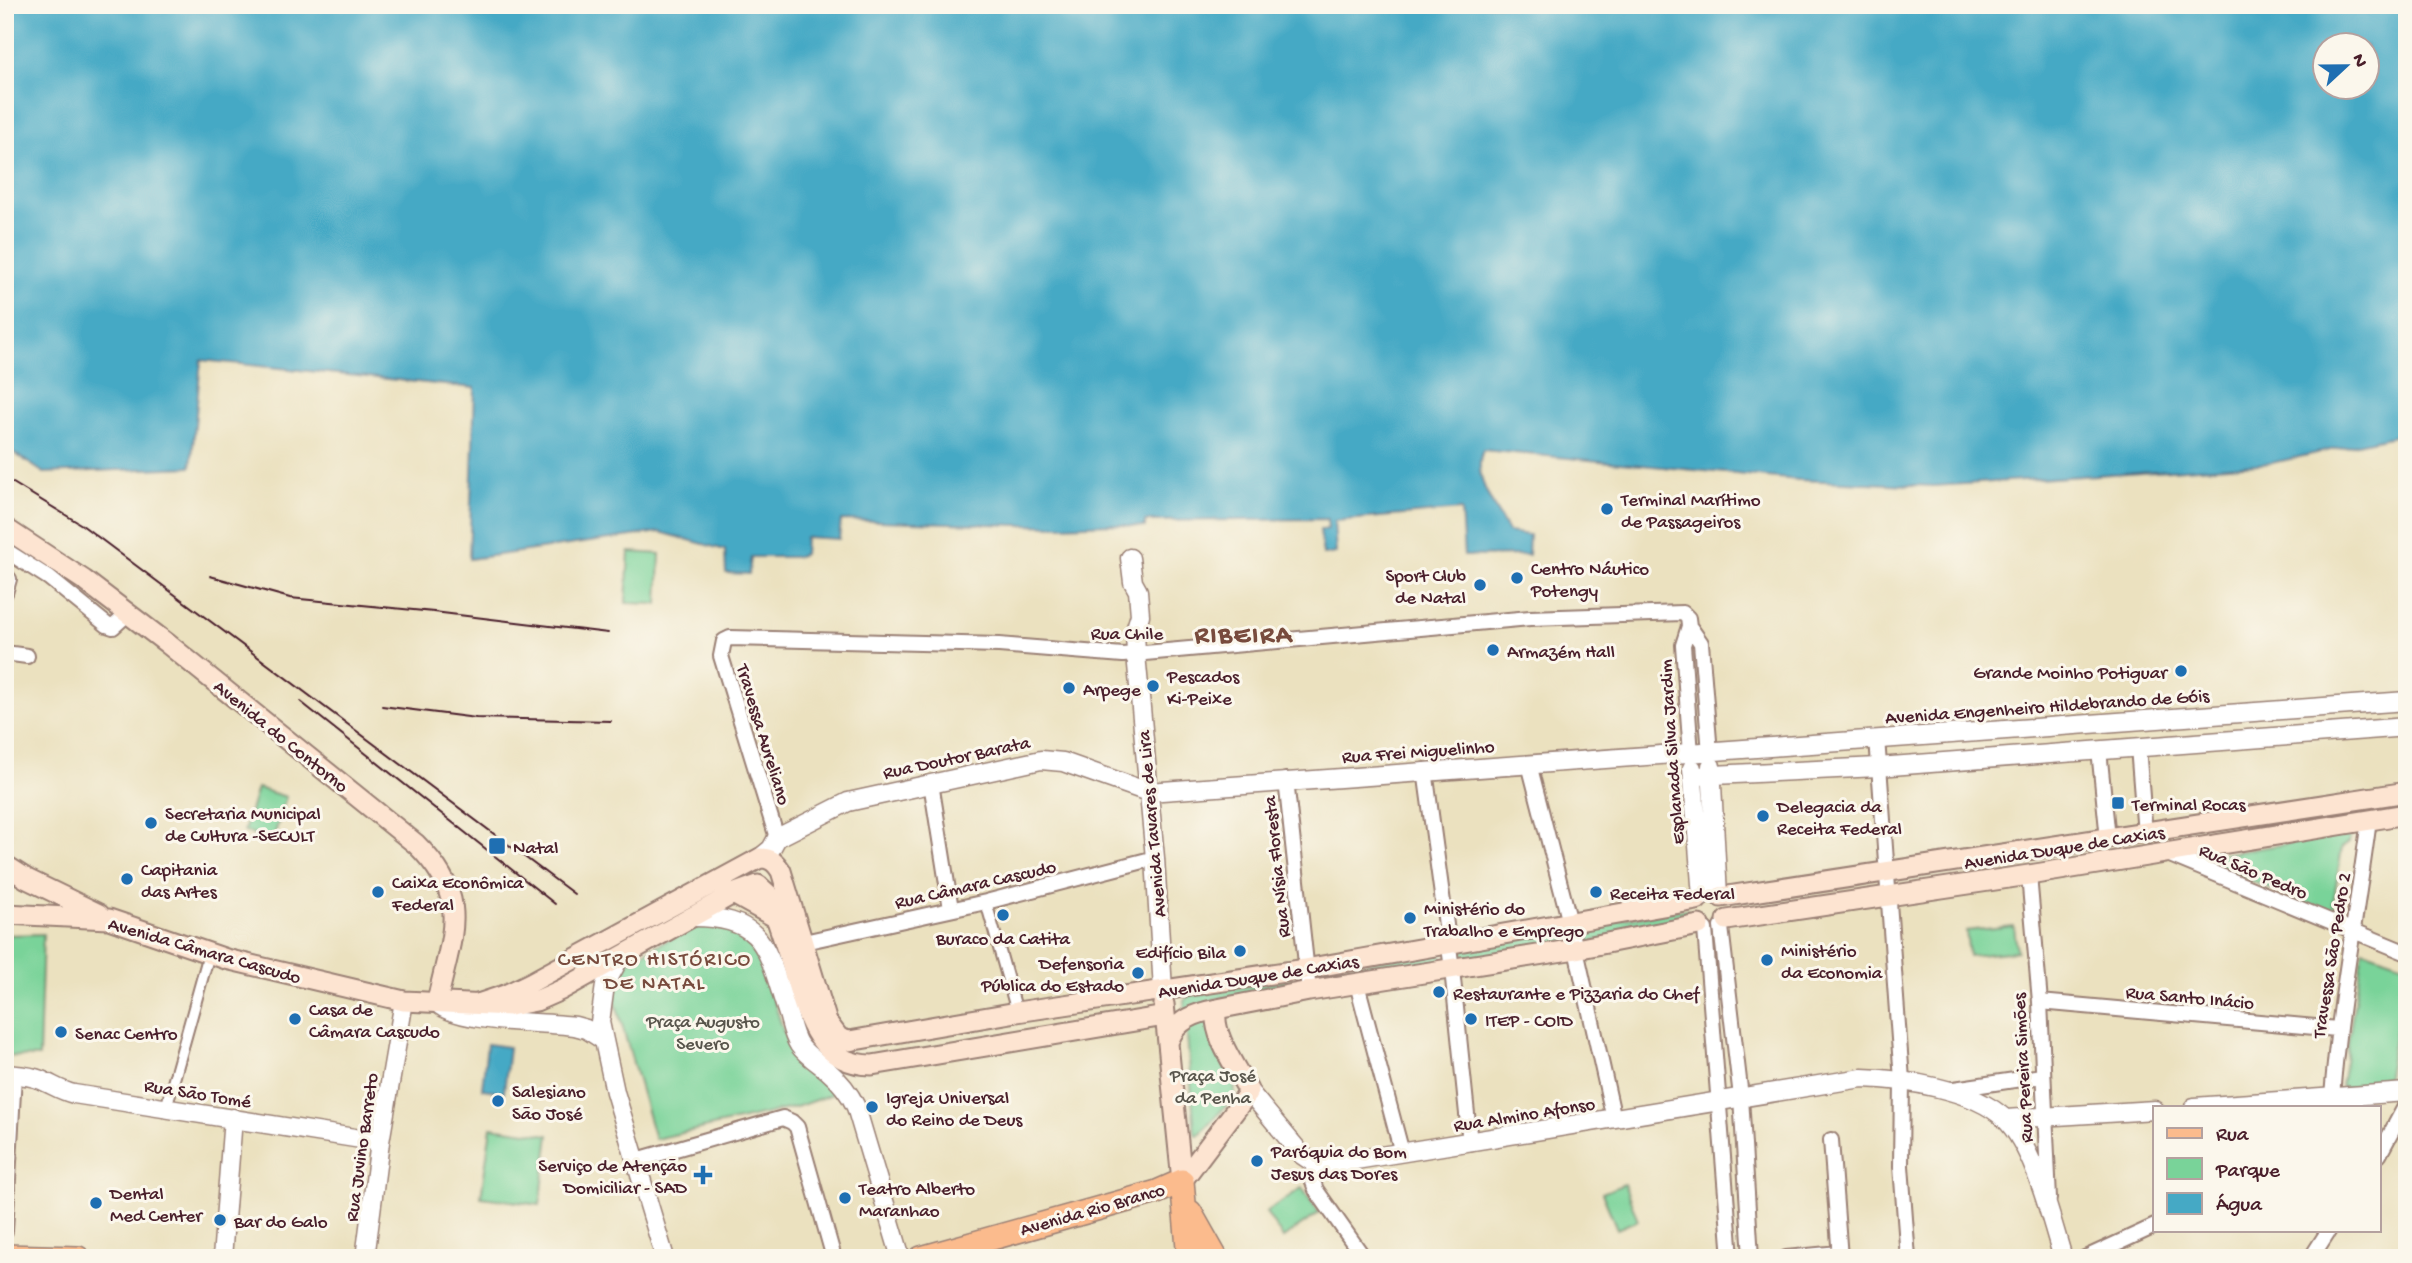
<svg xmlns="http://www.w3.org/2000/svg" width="2412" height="1263" font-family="'Gochi Hand',sans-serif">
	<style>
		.green { fill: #79d399; stroke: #627962; stroke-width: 2 }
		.water { fill: #45a9c5; stroke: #486478; stroke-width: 2; fill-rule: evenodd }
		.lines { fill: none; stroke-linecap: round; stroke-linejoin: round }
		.pedestrian-casing { stroke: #9a8075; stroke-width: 14 }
		.minor-casing { stroke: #9a8075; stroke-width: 18 }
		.tertiary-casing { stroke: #9a8075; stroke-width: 21 }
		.secondary-casing { stroke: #9a8075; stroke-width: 23 }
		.primary-casing { stroke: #9a8075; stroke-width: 26 }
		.pedestrian { stroke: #fff; stroke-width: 10 }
		.minor { stroke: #fff; stroke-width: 14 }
		.tertiary { stroke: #fff; stroke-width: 18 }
		.secondary { stroke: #fde4d1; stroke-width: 19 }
		.primary { stroke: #fbbb8d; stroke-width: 23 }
		.tram { stroke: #4a1f2b; stroke-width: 2 }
		.poi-dot { fill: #1f6fb2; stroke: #fbf7ec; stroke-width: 2.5 }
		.labels { text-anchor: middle; stroke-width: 6; stroke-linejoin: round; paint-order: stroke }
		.poi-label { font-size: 19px; fill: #4a1f2b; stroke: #fbf7ec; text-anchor: start }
		.street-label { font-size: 19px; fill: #4a1f2b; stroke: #fbf7ec }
		.park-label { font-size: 19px; fill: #58554c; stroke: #fbf7ec }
		.neighbourhood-label { font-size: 21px; letter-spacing: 2px; fill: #784b3d; stroke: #fbf7ec }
		.district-label { font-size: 26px; font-weight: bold; letter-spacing: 2px; fill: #784b3d; stroke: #fbf7ec }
	</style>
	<rect width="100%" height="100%" fill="#fbf7ec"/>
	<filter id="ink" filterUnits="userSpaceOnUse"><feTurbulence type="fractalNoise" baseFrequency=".0143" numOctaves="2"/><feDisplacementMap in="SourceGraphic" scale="14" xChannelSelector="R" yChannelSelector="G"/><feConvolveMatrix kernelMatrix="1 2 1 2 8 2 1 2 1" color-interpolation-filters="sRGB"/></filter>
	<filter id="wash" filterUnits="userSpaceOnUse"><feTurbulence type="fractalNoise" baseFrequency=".00686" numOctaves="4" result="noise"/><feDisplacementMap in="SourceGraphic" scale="28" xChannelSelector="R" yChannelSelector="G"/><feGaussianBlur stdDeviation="1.57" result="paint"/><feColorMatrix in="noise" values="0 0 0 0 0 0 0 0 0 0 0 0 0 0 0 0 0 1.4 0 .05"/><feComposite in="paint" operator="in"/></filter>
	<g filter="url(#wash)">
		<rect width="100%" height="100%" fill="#ebe1bf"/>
		<path class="green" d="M 629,552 L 660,554 L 658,604 L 626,603 Z
			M 257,788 L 286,797 L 273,840 L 244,831 Z
			M 2351,834 L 2349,842 L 2342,847 L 2333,904 L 2340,912 L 2338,918 L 2197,858 Z
			M 1687,909 L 1689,924 L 1584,943 L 1583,925 Z
			M 708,924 L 748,935 L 761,961 L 787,1042 L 812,1072 L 829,1083 L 838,1092 L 796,1107 L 655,1139 L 612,990 C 614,983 615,974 620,969 C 634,956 689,927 708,924 Z
			M 2014,926 L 2017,951 L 1969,956 L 1966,931 Z
			M 1565,931 L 1567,943 L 1463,960 L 1461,946 Z
			M 43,934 L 39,1057 L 5,1056 L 5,935 Z
			M 1441,950 L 1443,964 L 1317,984 L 1316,971 Z
			M 2363,950 L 2407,965 L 2407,1018 L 2398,1017 L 2386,1080 L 2346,1088 L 2341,1086 Z
			M 1303,978 L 1301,986 L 1296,988 L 1214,999 L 1208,1015 L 1234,1076 L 1235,1096 L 1198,1136 L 1195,1134 L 1184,1000 L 1194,994 Z
			M 491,1127 L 549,1135 L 540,1205 L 481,1197 Z
			M 1624,1184 L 1638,1220 L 1617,1229 L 1602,1193 Z
			M 1302,1188 L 1319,1213 L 1283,1238 L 1266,1212 Z"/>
		<path class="water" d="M 5,5 L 2407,5 L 2407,433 L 2272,463 L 1934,486 L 1799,480 L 1483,450 C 1471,477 1496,508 1508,532 L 1529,535 L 1528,555 L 1464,556 L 1461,510 L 1334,521 L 1336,553 L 1323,555 L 1320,530 L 1328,529 L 1327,519 L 1145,521 L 1145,527 L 1111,524 L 1059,526 L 841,520 L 839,539 L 805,537 L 804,554 L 795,557 L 751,557 L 749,574 L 726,573 L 725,550 L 660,532 L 469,559 L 475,388 L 201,360 L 191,467 L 44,473 L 5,447 ZM 2324,46 L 2366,46 L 2366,88 L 2324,88 Z
			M 487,1044 L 509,1047 L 504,1092 L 482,1089 Z"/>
	</g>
	<g filter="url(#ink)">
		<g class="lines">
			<defs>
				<path id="pedestrian" d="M 986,902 L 1017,1012
					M 166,1108 L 209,954"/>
				<path id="minor" d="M 5,550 L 49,578 L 107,625 L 113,627 L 123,618 L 125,612
					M 5,593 L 9,579
					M 1689,626 L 1683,645 L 1691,754
					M 5,653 L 27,656
					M 1877,738 L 1902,1080 L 1901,1166 L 1908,1258
					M 2138,747 L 2145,834
					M 2099,750 L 2108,839
					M 1529,764 L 1570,923 L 1614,1119
					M 1425,770 L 1452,969 L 1470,1143
					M 1286,780 L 1309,991
					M 931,783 L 951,909
					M 777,838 L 721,656 L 724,641 L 730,638 L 999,645 L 1123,655 L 1530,618 L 1683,613 L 1688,618 L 1689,626 L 1701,643 L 1710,753
					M 2165,853 L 2407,953
					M 2029,875 L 2040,1002 L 2049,1199
					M 1721,927 L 1741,1097 L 1751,1258
					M 1705,929 L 1731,1258
					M 804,942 L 986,902 L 1155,858
					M 1357,984 L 1402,1153
					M 2040,1002 L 2337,1029
					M 1947,1090 L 2042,1076
					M 2332,1097 C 2339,1004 2357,912 2369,820
					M 1831,1140 L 1840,1258
					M 2379,1155 L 2407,1103
					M 637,1160 L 783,1118 L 792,1122 L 797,1127 L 834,1258
					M 1314,1163 L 1312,1179 L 1316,1190 L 1364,1258
					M 5,1231 L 14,1075
					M 1786,1258 L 1839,1253
					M 2085,1258 L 2155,1226
					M 2311,1258 L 2329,1230"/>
				<path id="tertiary" d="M 1130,558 L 1133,582 L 1138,591 L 1140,615 L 1135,631 L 1136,654 L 1155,858 L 1163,990
					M 1711,766 L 1718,896
					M 1692,768 L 1702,897
					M 1693,776 L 1878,767 L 2407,727
					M 760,858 L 771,849 L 777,838 L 848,802 L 1041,760 L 1063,762 L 1148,792 L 2407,701
					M 691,917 C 768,916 767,952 788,1014 C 791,1024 793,1036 799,1045 C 806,1055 817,1062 827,1070 C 840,1081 849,1092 856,1107 L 901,1258
					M 620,957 L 605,985 L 600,1022 L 615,1092 L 665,1258
					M 437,1002 C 450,1023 547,1022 575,1026 L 586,1029 L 603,1040
					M 5,1074 C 17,1075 30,1075 41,1080 C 53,1085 61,1091 74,1094 L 380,1142
					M 1248,1090 L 1302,1155 L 1314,1163 L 1325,1165 L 1862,1078 C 1903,1079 1974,1089 2005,1119 C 2034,1147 2051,1219 2063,1258
					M 2194,1107 L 2407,1092
					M 2006,1119 L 2155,1110
					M 222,1258 L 233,1118
					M 365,1258 L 380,1142 L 404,1001"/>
				<path id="secondary" d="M 5,528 L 84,580 L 168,644 L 416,844 C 473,900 451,934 437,1002
					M 5,865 L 27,879 L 99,914
					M 733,894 L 776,918
					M 1721,897 L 2407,792
					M 5,914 L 109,919 L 226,959 L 404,1001 L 510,1006 L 536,1001 L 561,990 L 733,894 L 758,885 L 769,895 C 776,918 784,941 791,963 C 805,1008 814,1065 872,1065 L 1165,1016
					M 1727,920 L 2029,875 L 2407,814
					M 478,1004 L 505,995 L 530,983 L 760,858 C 771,858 775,862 781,871 L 827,1022 L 839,1038 L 849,1041 L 1017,1012 L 1305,969 L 1697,900
					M 1164,1004 L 1182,1181
					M 1169,1040 C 1177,1019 1196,1013 1217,1009
					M 1182,1181 L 1246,1096 L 1248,1090 C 1237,1069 1210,1032 1217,1009 L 1309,991 L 1576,949 L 1699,925"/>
				<path id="primary" d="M 1190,1212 L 1216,1258
					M 5,1256 L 78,1258
					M 921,1258 L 1157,1192 L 1182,1181 L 1189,1258"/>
			</defs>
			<use href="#pedestrian" class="pedestrian-casing"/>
			<use href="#minor" class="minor-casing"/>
			<use href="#tertiary" class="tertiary-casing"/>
			<use href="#secondary" class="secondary-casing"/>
			<use href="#primary" class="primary-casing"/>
			<use href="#pedestrian" class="pedestrian"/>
			<use href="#minor" class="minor"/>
			<use href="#tertiary" class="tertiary"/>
			<use href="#secondary" class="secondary"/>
			<use href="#primary" class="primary"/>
			<path class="tram" d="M 5,478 L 82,525 L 574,894
				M 210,576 L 290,598 L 434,612 L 608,633
				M 301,702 L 555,904
				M 382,706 L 476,718 L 611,721"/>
		</g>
	</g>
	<g class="poi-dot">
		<circle cx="1607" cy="509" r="7"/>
		<circle cx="1517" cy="578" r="7"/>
		<circle cx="1480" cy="585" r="7"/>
		<circle cx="1493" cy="650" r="7"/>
		<circle cx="2181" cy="671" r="7"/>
		<circle cx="1153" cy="686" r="7"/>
		<circle cx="1069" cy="688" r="7"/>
		<rect x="2111" y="796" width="14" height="14" rx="3.5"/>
		<circle cx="1763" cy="816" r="7"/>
		<circle cx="151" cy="823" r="7"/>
		<rect x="488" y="837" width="18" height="18" rx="3.5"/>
		<circle cx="127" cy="879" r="7"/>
		<circle cx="378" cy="892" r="7"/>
		<circle cx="1596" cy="892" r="7"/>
		<circle cx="1003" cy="915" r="7"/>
		<circle cx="1410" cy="918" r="7"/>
		<circle cx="1240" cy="951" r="7"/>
		<circle cx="1767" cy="960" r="7"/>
		<circle cx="1138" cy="973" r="7"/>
		<circle cx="1439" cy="992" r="7"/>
		<circle cx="295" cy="1019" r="7"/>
		<circle cx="1471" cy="1019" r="7"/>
		<circle cx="61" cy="1032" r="7"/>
		<circle cx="498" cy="1101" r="7"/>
		<circle cx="872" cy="1107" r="7"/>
		<circle cx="1257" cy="1161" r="7"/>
		<path d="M699.5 1164.5h7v7h7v7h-7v7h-7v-7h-7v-7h7z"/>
		<circle cx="845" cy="1198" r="7"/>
		<circle cx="96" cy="1203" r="7"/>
		<circle cx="220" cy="1220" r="7"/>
	</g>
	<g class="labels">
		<g class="poi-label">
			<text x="1621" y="505">Terminal Marítimo<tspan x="1621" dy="22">de Passageiros</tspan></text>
			<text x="1531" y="574">Centro Náutico<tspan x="1531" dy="22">Potengy</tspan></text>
			<text x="1466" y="581" text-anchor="end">Sport Club<tspan x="1466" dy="22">de Natal</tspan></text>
			<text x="1507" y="657">Armazém Hall</text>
			<text x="2167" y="678" text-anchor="end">Grande Moinho Potiguar</text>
			<text x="1167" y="682">Pescados<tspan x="1167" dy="22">Ki-Peixe</tspan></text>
			<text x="1083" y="695">Arpege</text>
			<text x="2132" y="810">Terminal Rocas</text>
			<text x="1777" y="812">Delegacia da<tspan x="1777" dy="22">Receita Federal</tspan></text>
			<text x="165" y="819">Secretaria Municipal<tspan x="165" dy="22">de Cultura -SECULT</tspan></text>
			<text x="513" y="853">Natal</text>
			<text x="141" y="875">Capitania<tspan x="141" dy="22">das Artes</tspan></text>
			<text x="392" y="888">Caixa Econômica<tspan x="392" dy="22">Federal</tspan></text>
			<text x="1610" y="899">Receita Federal</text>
			<text x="1424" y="914">Ministério do<tspan x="1424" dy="22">Trabalho e Emprego</tspan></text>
			<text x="1003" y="944" text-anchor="middle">Buraco da Catita</text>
			<text x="1781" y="956">Ministério<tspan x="1781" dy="22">da Economia</tspan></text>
			<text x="1226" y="958" text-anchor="end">Edifício Bila</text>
			<text x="1124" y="969" text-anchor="end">Defensoria<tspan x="1124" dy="22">Pública do Estado</tspan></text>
			<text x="1453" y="999">Restaurante e Pizzaria do Chef</text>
			<text x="309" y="1015">Casa de<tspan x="309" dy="22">Câmara Cascudo</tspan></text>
			<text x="1485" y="1026">ITEP - COID</text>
			<text x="75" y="1039">Senac Centro</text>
			<text x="512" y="1097">Salesiano<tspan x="512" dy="22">São José</tspan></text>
			<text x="886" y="1103">Igreja Universal<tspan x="886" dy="22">do Reino de Deus</tspan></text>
			<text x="1271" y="1157">Paróquia do Bom<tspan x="1271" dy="22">Jesus das Dores</tspan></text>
			<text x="687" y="1171" text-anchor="end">Serviço de Atenção<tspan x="687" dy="22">Domiciliar - SAD</tspan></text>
			<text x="859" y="1194">Teatro Alberto<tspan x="859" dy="22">Maranhao</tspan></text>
			<text x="110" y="1199">Dental<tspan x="110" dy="22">Med Center</tspan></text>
			<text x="234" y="1227">Bar do Galo</text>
		</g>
		<g class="street-label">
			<text x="1127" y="639">Rua Chile</text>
			<text transform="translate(2047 705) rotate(-4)" y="7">Avenida Engenheiro Hildebrando de Góis</text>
			<text transform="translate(765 734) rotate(73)" y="7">Travessa Aureliano</text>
			<text transform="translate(282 735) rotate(39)" y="7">Avenida do Contorno</text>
			<text transform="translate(1418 750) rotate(-4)" y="7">Rua Frei Miguelinho</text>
			<text transform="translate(1670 752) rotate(-94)" y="7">Esplanada Silva Jardim</text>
			<text transform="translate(956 756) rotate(-12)" y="7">Rua Doutor Barata</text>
			<text transform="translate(1150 824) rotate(-95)" y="7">Avenida Tavares de Lira</text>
			<text transform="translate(2064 846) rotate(-9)" y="7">Avenida Duque de Caxias</text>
			<text transform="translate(1275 867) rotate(-96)" y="7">Rua Nísia Floresta</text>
			<text transform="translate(2254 870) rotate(23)" y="7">Rua São Pedro</text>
			<text transform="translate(975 883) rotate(-13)" y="7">Rua Câmara Cascudo</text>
			<text transform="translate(205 949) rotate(16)" y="7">Avenida Câmara Cascudo</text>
			<text transform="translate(2330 955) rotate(-81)" y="7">Travessa São Pedro 2</text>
			<text transform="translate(1258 975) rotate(-9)" y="7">Avenida Duque de Caxias</text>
			<text transform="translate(2190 996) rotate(5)" y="7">Rua Santo Inácio</text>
			<text transform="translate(2021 1068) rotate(-93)" y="7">Rua Pereira Simões</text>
			<text transform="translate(198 1092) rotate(9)" y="7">Rua São Tomé</text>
			<text transform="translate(1524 1113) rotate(-9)" y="7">Rua Almino Afonso</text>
			<text transform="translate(360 1147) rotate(-82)" y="7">Rua Juvino Barreto</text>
			<text transform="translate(1092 1208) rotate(-16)" y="7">Avenida Rio Branco</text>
		</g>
		<g class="park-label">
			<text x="703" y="1027">Praça Augusto<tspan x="703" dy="22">Severo</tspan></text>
			<text x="1213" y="1081">Praça José<tspan x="1213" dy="22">da Penha</tspan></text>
		</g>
		<g class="neighbourhood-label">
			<text x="655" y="965">CENTRO HISTÓRICO<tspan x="655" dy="24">DE NATAL</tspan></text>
		</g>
		<g class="district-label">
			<text x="1244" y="642">RIBEIRA</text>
		</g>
	</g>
	<rect width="2412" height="1263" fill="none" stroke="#fbf7ec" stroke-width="28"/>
	<rect x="2153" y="1106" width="228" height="126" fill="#fbf7ec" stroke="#b4a19f" stroke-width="2"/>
	<rect x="2167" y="1128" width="35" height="10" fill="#fbbb8d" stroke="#b4a19f" stroke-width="2"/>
	<text x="2216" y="1140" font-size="21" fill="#4a1f2b">Rua</text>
	<rect x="2167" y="1158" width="35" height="21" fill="#79d399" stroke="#b4a19f" stroke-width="2"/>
	<text x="2216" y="1176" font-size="21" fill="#4a1f2b">Parque</text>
	<rect x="2167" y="1193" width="35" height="21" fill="#45a9c5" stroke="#b4a19f" stroke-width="2"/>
	<text x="2216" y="1210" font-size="21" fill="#4a1f2b">Água</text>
	<g transform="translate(2346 66) rotate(68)"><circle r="33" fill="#fbf7ec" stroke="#b4a19f" stroke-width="2"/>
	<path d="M0-5L12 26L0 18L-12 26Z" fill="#1f6fb2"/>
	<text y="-10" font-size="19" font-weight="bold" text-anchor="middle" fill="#4a1f2b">N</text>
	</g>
</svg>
